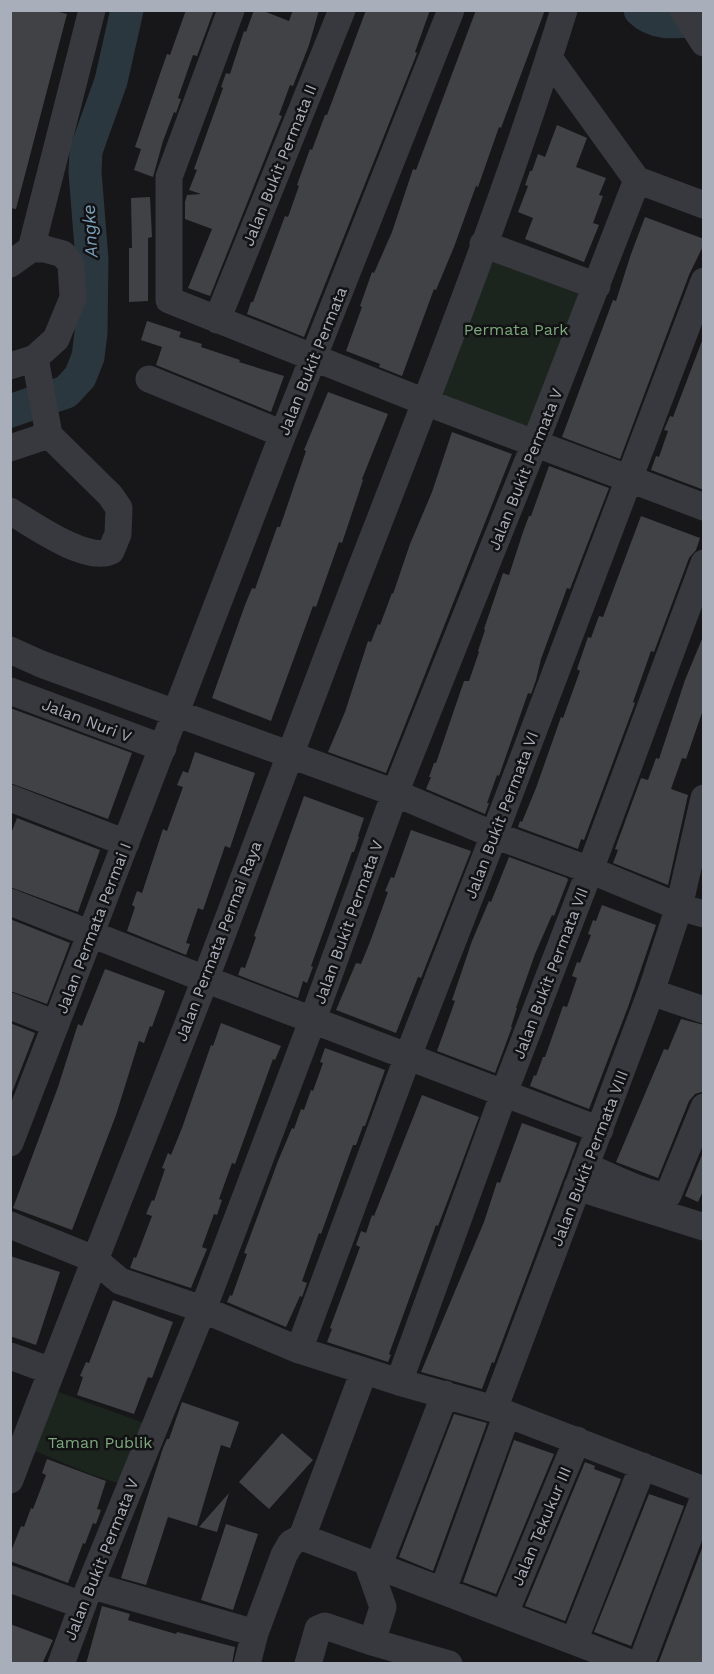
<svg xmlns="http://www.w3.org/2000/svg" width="714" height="1674" font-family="'Work Sans',sans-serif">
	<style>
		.green { fill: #1c251d }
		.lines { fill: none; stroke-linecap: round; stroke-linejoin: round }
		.river { stroke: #2b373f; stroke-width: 33 }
		.building { fill: #414246 }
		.minor { stroke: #37393f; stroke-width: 27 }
		.labels { text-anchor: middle; stroke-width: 5; stroke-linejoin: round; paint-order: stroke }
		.street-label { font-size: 16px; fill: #a8aeba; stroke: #121214 }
		.park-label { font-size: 16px; fill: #7da77d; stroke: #121214 }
		.water-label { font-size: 18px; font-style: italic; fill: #7b9fb9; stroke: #121214 }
	</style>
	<rect width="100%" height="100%" fill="#171719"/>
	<path class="green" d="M 483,244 L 597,286 L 535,443 L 425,402 Z
		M 45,1387 L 155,1427 L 130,1487 L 90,1474 L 23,1446 Z"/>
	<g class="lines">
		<path class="river" d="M 640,10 C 657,27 682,21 704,20
			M 10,411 L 66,392 L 80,377 L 88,357 L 91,333 L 92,260 L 85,172 L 86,151 L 111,81 L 127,10"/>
	</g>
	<path class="building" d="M 10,10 L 51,10 L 67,14 L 16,209 L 10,208 Z
		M 186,10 L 214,10 L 197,56 L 193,55 L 178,98 L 181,99 L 176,113 L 174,112 L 163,141 L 153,177 L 134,170 L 141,149 L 135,147 L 160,74 L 167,54 L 170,55 Z
		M 254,10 L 261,10 L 289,21 L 293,10 L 319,10 L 309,45 L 293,86 L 290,85 L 279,115 L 282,116 L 277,128 L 210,296 L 188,288 L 212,229 L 185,219 L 185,202 L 187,195 L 201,194 L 189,190 L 197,170 L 194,169 L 223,88 L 221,87 L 226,73 L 230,74 L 244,31 L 246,32 Z
		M 366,10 L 430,10 L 415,52 L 417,53 L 304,337 L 247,314 L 251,302 L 253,302 L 285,216 L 288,217 L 299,186 L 297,185 L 310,149 L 312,150 L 325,115 L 327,115 Z
		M 476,10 L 545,10 L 501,128 L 499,127 L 478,187 L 476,186 L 454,247 L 436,290 L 434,289 L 402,376 L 379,367 L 380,364 L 346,351 L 362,307 L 360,306 L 372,272 L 374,273 L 392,232 L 413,169 L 416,170 Z
		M 557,125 L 587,138 L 576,167 L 606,178 L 599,195 L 603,196 L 593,223 L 599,225 L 584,262 L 525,239 L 533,218 L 518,212 L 528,186 L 525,185 L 530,171 L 532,171 L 538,154 L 545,157 Z
		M 150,197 L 152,237 L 148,238 L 148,301 L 129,302 L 129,248 L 132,248 L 131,198 Z
		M 645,217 L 704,239 L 704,244 L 689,275 L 620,459 L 562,437 L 613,300 L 616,301 L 631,254 Z
		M 147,321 L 181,332 L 179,337 L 202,344 L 201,347 L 240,360 L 239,362 L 284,376 L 271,412 L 156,365 L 162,347 L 141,340 Z
		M 702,341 L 704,341 L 704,490 L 651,470 L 656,456 L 659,457 L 668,431 L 664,430 L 670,416 L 673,417 Z
		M 328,392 L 388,414 L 362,479 L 363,480 L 342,543 L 339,542 L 316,607 L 313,606 L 271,721 L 212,698 L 245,605 L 252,588 L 255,589 L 277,527 L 280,527 L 306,451 L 304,450 Z
		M 452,432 L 512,454 L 386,773 L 328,752 L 345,712 L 368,641 L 371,642 L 378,624 L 380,625 L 392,593 L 393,594 L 410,544 L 432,492 Z
		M 549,466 L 609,488 L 570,589 L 567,588 L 541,659 L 536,680 L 531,694 L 528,693 L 499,776 L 497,775 L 487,803 L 489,803 L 485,814 L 426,789 L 431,777 L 429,777 L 434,763 L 436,763 L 464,681 L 469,681 L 479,652 L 478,651 L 485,630 L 484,629 L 503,573 L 509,575 L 523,532 L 529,516 L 531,516 Z
		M 641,516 L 700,538 L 696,550 L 689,558 L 654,652 L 651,651 L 633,702 L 635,703 L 584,840 L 581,839 L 578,849 L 518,827 L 520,821 L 522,822 L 536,788 L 561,717 L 563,718 L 580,671 L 577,669 L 588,637 L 591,638 L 599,616 L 603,617 Z
		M 702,639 L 704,639 L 704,707 L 686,759 L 682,758 L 671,789 L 688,795 L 668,885 L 613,863 L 618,850 L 615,849 L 641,778 L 648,780 L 656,758 L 659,759 L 685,680 Z
		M 10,708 L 132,753 L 108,819 L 10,783 Z
		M 195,752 L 255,773 L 230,848 L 225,846 L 203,910 L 198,908 L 186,943 L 190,944 L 186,955 L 127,931 L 135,907 L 132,905 L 137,891 L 142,893 L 163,829 L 167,831 L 183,787 L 177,785 L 183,771 L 188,773 Z
		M 304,796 L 364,818 L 358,836 L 359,837 L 354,852 L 352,852 L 311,966 L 313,967 L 307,983 L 303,981 L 298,998 L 238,975 L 241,967 L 245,968 L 256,937 L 254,936 Z
		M 17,818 L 100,850 L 78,912 L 10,887 L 10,836 Z
		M 411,830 L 471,851 L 421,978 L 418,977 L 396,1033 L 336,1010 L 356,963 L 361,964 L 370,942 L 388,892 L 385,891 L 391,877 L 394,878 Z
		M 509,857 L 567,878 L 568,880 L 554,916 L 552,915 L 535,954 L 516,1008 L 517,1008 L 511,1027 L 512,1027 L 495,1073 L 437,1051 L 455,1001 L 452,1000 L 472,941 L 489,901 L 491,902 Z
		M 602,905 L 656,925 L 628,1007 L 589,1109 L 530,1086 L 534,1075 L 536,1076 L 543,1057 L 545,1057 L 563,1006 L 567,1007 L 577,978 L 572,976 L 577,962 L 580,963 L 591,935 L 588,934 L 593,920 L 596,921 Z
		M 10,919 L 70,943 L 47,1004 L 10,991 Z
		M 105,969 L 165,991 L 152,1027 L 150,1026 L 144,1043 L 139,1041 L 116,1115 L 72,1230 L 13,1208 L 58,1087 L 78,1024 L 82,1026 Z
		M 681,1019 L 704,1025 L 704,1087 L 702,1092 L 695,1094 L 689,1101 L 658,1178 L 616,1162 L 664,1049 L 668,1050 Z
		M 10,1023 L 35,1033 L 11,1095 L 10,1095 Z
		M 221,1023 L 281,1046 L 275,1060 L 273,1059 L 235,1164 L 232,1163 L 219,1199 L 222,1200 L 217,1215 L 214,1214 L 202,1247 L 207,1249 L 191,1288 L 130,1268 L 134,1257 L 136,1258 L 152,1216 L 146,1214 L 152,1200 L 154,1201 L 165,1169 L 162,1168 L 168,1153 L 171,1155 L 182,1128 L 211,1045 L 213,1046 Z
		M 325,1048 L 385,1070 L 365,1126 L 363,1126 L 356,1145 L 353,1145 L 346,1164 L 321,1234 L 319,1233 L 302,1281 L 307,1283 L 302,1297 L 300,1296 L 286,1327 L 227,1302 L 230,1295 L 232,1296 L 247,1254 L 244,1253 L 278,1161 L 292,1128 L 294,1129 L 301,1109 L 304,1110 L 311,1090 L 313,1091 L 323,1063 L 320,1062 Z
		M 422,1095 L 479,1117 L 451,1192 L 438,1226 L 436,1225 L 412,1291 L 389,1354 L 391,1355 L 388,1362 L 327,1342 L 332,1329 L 330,1328 L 360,1247 L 356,1245 L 361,1231 L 366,1233 L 372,1215 L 374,1216 Z
		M 522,1123 L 577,1143 L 494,1363 L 492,1362 L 482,1389 L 421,1372 L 484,1222 L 497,1182 L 500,1183 Z
		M 704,1150 L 704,1189 L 698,1202 L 685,1196 Z
		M 10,1256 L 60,1272 L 36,1345 L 10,1336 Z
		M 113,1300 L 173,1322 L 152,1378 L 148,1377 L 134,1414 L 77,1395 L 83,1377 L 80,1376 L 86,1362 L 89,1363 Z
		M 182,1402 L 239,1422 L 230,1448 L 221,1445 L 197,1526 L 168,1517 L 146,1585 L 121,1578 L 163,1448 L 167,1439 L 169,1439 Z
		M 454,1414 L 487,1423 L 433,1571 L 399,1557 Z
		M 282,1433 L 313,1460 L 269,1509 L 239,1482 Z
		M 514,1440 L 554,1454 L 496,1594 L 463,1582 Z
		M 47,1459 L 106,1481 L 97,1509 L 101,1510 L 96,1524 L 93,1523 L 85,1544 L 83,1543 L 68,1583 L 10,1561 L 10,1554 L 21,1526 L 24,1527 L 31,1508 L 33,1509 L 46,1475 L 42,1473 Z
		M 585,1462 L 595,1466 L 594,1469 L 621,1479 L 565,1621 L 525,1606 Z
		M 229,1493 L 217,1532 L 199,1527 Z
		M 649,1494 L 684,1506 L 631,1646 L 594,1632 Z
		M 226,1524 L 258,1534 L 233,1610 L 201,1600 Z
		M 704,1543 L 704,1664 L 658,1664 Z
		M 102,1606 L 130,1614 L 128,1620 L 176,1634 L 177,1632 L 235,1647 L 232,1664 L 86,1664 Z
		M 10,1624 L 53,1640 L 42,1664 L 10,1664 Z"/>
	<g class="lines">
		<path class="minor" d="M 231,10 L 169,177 L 169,300 L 425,402 L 704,507
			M 683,10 L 704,43
			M 549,58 L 637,180 L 704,205
			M 483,244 L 597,286
			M 31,249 L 92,10
			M 10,264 L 31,249
			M 217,320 L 342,10
			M 10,366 L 35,358 L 56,339 L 73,298 L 71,264 L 63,254 L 45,249 L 31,249
			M 149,379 L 283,434
			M 10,448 L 49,435
			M 10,511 C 32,524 86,563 111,551 L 118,534 L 119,508 L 110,495 L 49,435 L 35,358
			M 10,650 L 41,664 L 395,793 L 494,835 L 590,870 L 679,907 L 704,914
			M 10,691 L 163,748
			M 10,798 L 126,843
			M 10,902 L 205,979 L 600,1130
			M 651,992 L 704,1010
			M 10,1006 L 56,1024
			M 10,1143 L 283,434 L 451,10
			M 585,1166 C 605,1173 649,1198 668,1195 L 704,1107
			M 577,1187 L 704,1227
			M 10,1225 L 94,1259 L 120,1281 L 202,1309 L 299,1350 L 399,1382 L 494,1409 L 704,1490
			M 299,1350 L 408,1056 L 494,835 L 704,281
			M 10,1356 L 51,1371
			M 399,1382 L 504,1093 L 590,870 L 704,563
			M 494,1409 L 651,992 L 679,907 L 704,798
			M 10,1480 C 73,1313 140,1147 205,980 C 256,848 305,714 356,581 C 429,393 504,204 564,10
			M 302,1537 L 364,1371
			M 378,1567 L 445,1394
			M 10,1579 L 82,1605
			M 90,1585 L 255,1633
			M 443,1590 L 507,1414
			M 505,1613 L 577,1440
			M 574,1641 L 643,1466
			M 372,1642 L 449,1664
			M 61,1664 L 90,1585 L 205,1304 L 313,1019 L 395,793 L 535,443 L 637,180
			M 247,1664 L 255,1633 L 284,1555 L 291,1543 L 302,1537 L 633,1664
			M 308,1664 L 318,1629 L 325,1626 L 372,1642 L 383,1607 L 367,1562
			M 641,1664 L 704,1497"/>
	</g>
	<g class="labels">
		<g class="street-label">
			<text transform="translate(279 165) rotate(-68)" y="6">Jalan Bukit Permata II</text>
			<text transform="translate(312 361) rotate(-68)" y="6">Jalan Bukit Permata</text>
			<text transform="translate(525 469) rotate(-68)" y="6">Jalan Bukit Permata V</text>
			<text transform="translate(87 720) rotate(21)" y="6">Jalan Nuri V</text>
			<text transform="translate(501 815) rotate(-69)" y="6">Jalan Bukit Permata VI</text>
			<text transform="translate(348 922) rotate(-70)" y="6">Jalan Bukit Permata V</text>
			<text transform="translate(93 928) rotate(-69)" y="6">Jalan Permata Permai I</text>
			<text transform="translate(218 941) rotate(-69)" y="6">Jalan Permata Permai Raya</text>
			<text transform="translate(550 973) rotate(-69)" y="6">Jalan Bukit Permata VII</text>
			<text transform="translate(589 1158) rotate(-69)" y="6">Jalan Bukit Permata VIII</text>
			<text transform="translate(541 1526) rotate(-67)" y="6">Jalan Tekukur III</text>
			<text transform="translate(101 1559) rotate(-68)" y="6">Jalan Bukit Permata V</text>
		</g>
		<g class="park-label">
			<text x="516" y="335">Permata Park</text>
			<text x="100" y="1448">Taman Publik</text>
		</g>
		<g class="water-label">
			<text transform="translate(90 231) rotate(-93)" y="6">Angke</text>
		</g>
	</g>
	<rect width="714" height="1674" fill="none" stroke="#a8aeba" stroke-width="24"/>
</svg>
